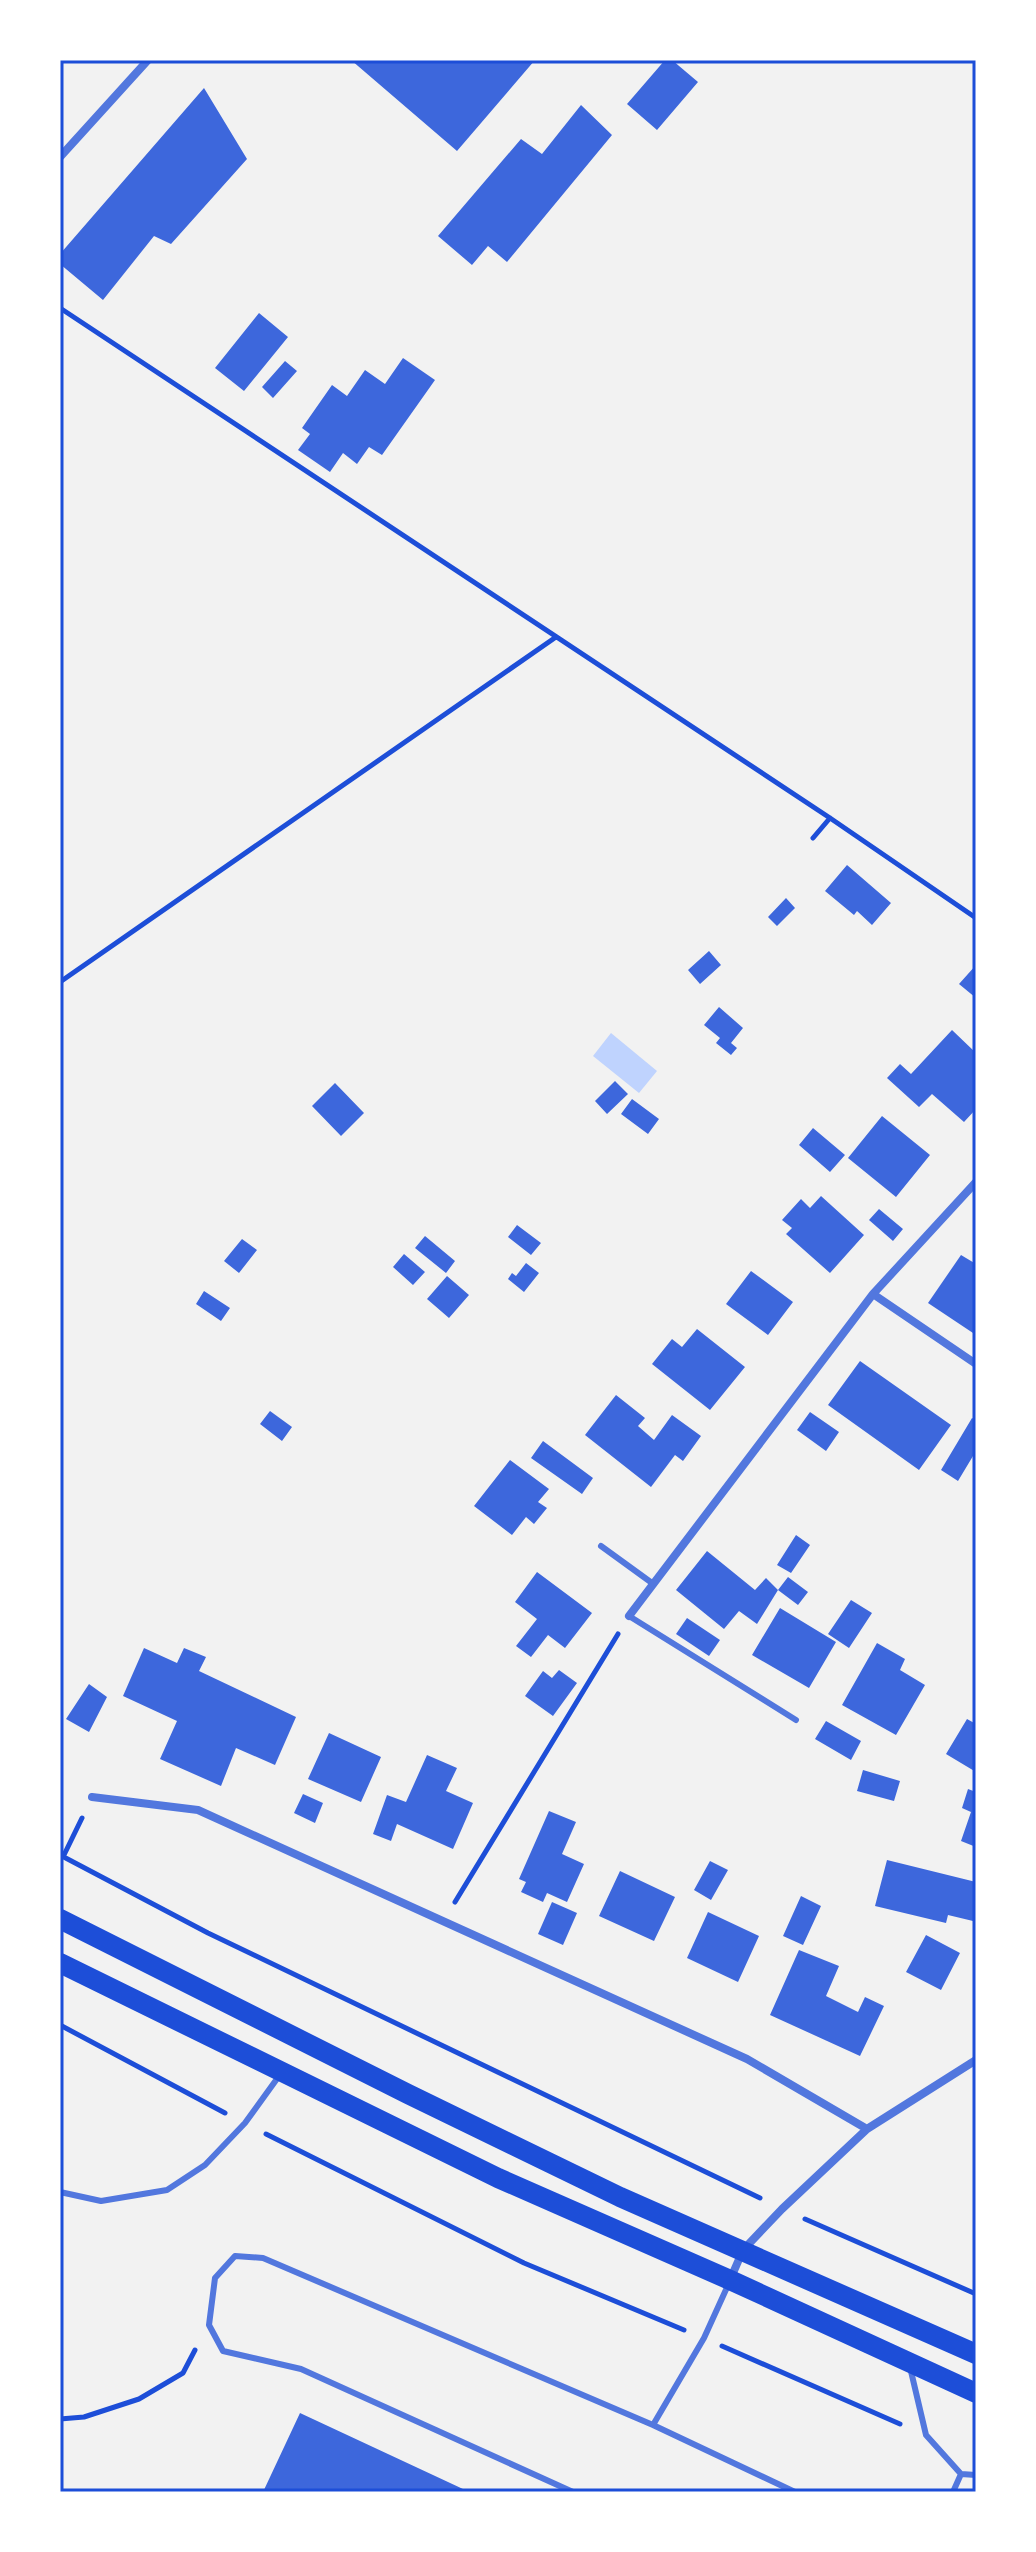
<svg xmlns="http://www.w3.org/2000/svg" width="1036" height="2552" font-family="'Times New Roman',serif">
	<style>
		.water { fill: #bfd3fe }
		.building { fill: #3d67dc }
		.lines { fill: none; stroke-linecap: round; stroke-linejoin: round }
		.path { stroke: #1d4ed8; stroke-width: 5 }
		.service { stroke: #5277de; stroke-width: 6 }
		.minor { stroke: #5277de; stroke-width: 8 }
		.primary { stroke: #1d4ed8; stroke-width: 20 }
		.neatline { fill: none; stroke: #1d4ed8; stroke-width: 3 }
	</style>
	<rect width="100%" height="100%" fill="#f2f2f2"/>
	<path class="water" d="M 611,1033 L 657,1071 L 639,1093 L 593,1056 Z"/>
	<path class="building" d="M 351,60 L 535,60 L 457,151 Z
		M 665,60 L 672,60 L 698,82 L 657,130 L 627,104 Z
		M 204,88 L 247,159 L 171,244 L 154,236 L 103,300 L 60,264 L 60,254 Z
		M 581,105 L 612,135 L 507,262 L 488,246 L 472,265 L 438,236 L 521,139 L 542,154 Z
		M 259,313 L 288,337 L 244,391 L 215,368 Z
		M 403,358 L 435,380 L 382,455 L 369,447 L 357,464 L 343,453 L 330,472 L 298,450 L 310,434 L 302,428 L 332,385 L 347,396 L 365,370 L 385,384 Z
		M 285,361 L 297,371 L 273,398 L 262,387 Z
		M 847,865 L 891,903 L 872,925 L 857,911 L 854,915 L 825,891 Z
		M 786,898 L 795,908 L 777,926 L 768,917 Z
		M 709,951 L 721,965 L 700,984 L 688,970 Z
		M 976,965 L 976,998 L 959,984 Z
		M 719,1007 L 743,1028 L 731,1043 L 737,1048 L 731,1055 L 716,1043 L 720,1038 L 704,1025 Z
		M 952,1030 L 976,1053 L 976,1109 L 964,1122 L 932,1094 L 919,1107 L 887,1078 L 900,1064 L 911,1074 Z
		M 615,1081 L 628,1094 L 607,1114 L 595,1101 Z
		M 335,1083 L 364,1113 L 341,1136 L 312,1106 Z
		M 632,1099 L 659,1119 L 648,1134 L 621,1114 Z
		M 882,1116 L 930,1155 L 896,1197 L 848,1158 Z
		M 813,1128 L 845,1155 L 830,1172 L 799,1145 Z
		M 821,1196 L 864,1235 L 830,1273 L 786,1234 L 792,1228 L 782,1220 L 801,1199 L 810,1208 Z
		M 879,1209 L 903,1229 L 893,1241 L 869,1220 Z
		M 517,1225 L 541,1243 L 531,1255 L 508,1237 Z
		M 425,1236 L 455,1261 L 446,1273 L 415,1248 Z
		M 242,1239 L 257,1250 L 239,1273 L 224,1261 Z
		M 404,1254 L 425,1272 L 413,1285 L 393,1267 Z
		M 961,1255 L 976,1264 L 976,1335 L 928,1303 Z
		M 526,1263 L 539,1273 L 524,1292 L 508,1279 L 512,1273 L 516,1276 Z
		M 751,1271 L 793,1302 L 768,1335 L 726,1304 Z
		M 447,1276 L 469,1295 L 449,1318 L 427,1299 Z
		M 204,1291 L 230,1308 L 221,1321 L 196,1304 Z
		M 697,1329 L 745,1367 L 710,1410 L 652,1364 L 672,1339 L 682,1347 Z
		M 860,1361 L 951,1425 L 919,1470 L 828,1405 Z
		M 616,1395 L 645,1418 L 638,1426 L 654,1440 L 672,1415 L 701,1436 L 683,1461 L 675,1455 L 651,1487 L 585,1435 Z
		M 270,1411 L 292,1427 L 282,1441 L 260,1424 Z
		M 810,1412 L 839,1432 L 826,1451 L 797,1430 Z
		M 972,1418 L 976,1420 L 976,1451 L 958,1481 L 941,1470 Z
		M 543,1441 L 593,1478 L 582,1494 L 531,1458 Z
		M 510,1460 L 549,1489 L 538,1502 L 547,1508 L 534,1524 L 526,1517 L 512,1535 L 474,1506 Z
		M 796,1535 L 810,1545 L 791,1573 L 777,1565 Z
		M 707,1551 L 755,1590 L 766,1578 L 778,1590 L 757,1624 L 739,1611 L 724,1629 L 676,1590 Z
		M 537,1572 L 592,1613 L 565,1648 L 548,1635 L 531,1657 L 516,1646 L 537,1619 L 515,1602 Z
		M 788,1577 L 808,1592 L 798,1605 L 778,1590 Z
		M 851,1600 L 872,1613 L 849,1648 L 828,1634 Z
		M 780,1608 L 836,1642 L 809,1688 L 752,1655 Z
		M 687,1618 L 720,1640 L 709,1656 L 676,1634 Z
		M 877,1643 L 905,1659 L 900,1670 L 925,1685 L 896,1735 L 842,1705 Z
		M 144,1648 L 177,1663 L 184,1648 L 206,1657 L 199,1671 L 296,1717 L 275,1765 L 236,1748 L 221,1786 L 160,1759 L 177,1721 L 123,1696 Z
		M 559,1670 L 577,1683 L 553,1716 L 525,1696 L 543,1671 L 552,1678 Z
		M 89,1684 L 107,1697 L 89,1732 L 66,1719 Z
		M 967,1719 L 976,1724 L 976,1772 L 946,1754 Z
		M 826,1721 L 861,1741 L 851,1760 L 815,1739 Z
		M 329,1733 L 381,1757 L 361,1802 L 308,1779 Z
		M 427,1755 L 457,1768 L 446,1791 L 473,1803 L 453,1849 L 397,1824 L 391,1841 L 373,1834 L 387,1795 L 406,1802 Z
		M 863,1770 L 900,1781 L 894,1801 L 857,1791 Z
		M 968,1789 L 976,1792 L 976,1847 L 961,1841 L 971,1812 L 962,1808 Z
		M 303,1794 L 323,1803 L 315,1823 L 294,1813 Z
		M 549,1811 L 576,1822 L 562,1854 L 584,1864 L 567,1902 L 547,1893 L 543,1902 L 521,1892 L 526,1882 L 519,1879 Z
		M 887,1860 L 976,1882 L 976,1909 L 973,1921 L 948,1915 L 946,1923 L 875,1906 Z
		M 710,1861 L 728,1870 L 711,1900 L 694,1890 Z
		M 620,1871 L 675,1897 L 654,1941 L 599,1916 Z
		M 801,1896 L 821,1906 L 803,1945 L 783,1936 Z
		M 552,1902 L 577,1913 L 563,1945 L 538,1934 Z
		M 708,1912 L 759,1936 L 738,1982 L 687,1958 Z
		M 926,1935 L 960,1953 L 941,1990 L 906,1972 Z
		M 799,1950 L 839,1966 L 826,1996 L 858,2012 L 865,1997 L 884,2006 L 860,2056 L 770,2015 Z
		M 300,2413 L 463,2489 L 462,2492 L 263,2492 Z"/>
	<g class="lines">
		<path class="path" d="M 60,308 L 830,818 L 976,918
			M 813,838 L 830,818
			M 60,982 L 556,637
			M 60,1855 L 208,1933 L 760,2198
			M 63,1857 L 82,1818
			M 455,1902 L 618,1634
			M 60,2025 L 225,2113
			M 266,2134 L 524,2263 L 684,2330
			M 805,2219 L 976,2294
			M 722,2346 L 900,2424
			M 60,2419 L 84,2417 L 139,2399 L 183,2373 L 195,2350"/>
		<path class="service" d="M 601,1546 L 652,1583
			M 629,1616 L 796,1720
			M 60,2192 L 101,2201 L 167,2190 L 205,2165 L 245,2123 L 279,2076
			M 910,2367 L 926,2435 L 961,2474 L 976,2475
			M 653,2425 L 704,2338 L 729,2283
			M 573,2492 L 301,2369 L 223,2351 L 209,2325 L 215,2278 L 235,2256 L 263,2258 L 653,2425 L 795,2492
			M 953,2492 L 961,2474"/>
		<path class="minor" d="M 60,157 L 148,60
			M 873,1294 L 976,1364
			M 629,1616 L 873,1294 L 976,1182
			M 92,1797 L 198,1810 L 747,2059 L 867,2129
			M 730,2280 L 743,2250 L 782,2209 L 867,2129 L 976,2060"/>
		<path class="primary" d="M 60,1919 L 408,2094 L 620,2197 L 976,2354
			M 60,1963 L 498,2178 L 730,2280 L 976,2393"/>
	</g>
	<rect width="1036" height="2552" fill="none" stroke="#ffffff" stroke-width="124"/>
	<rect x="62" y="62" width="912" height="2428" class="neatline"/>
</svg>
